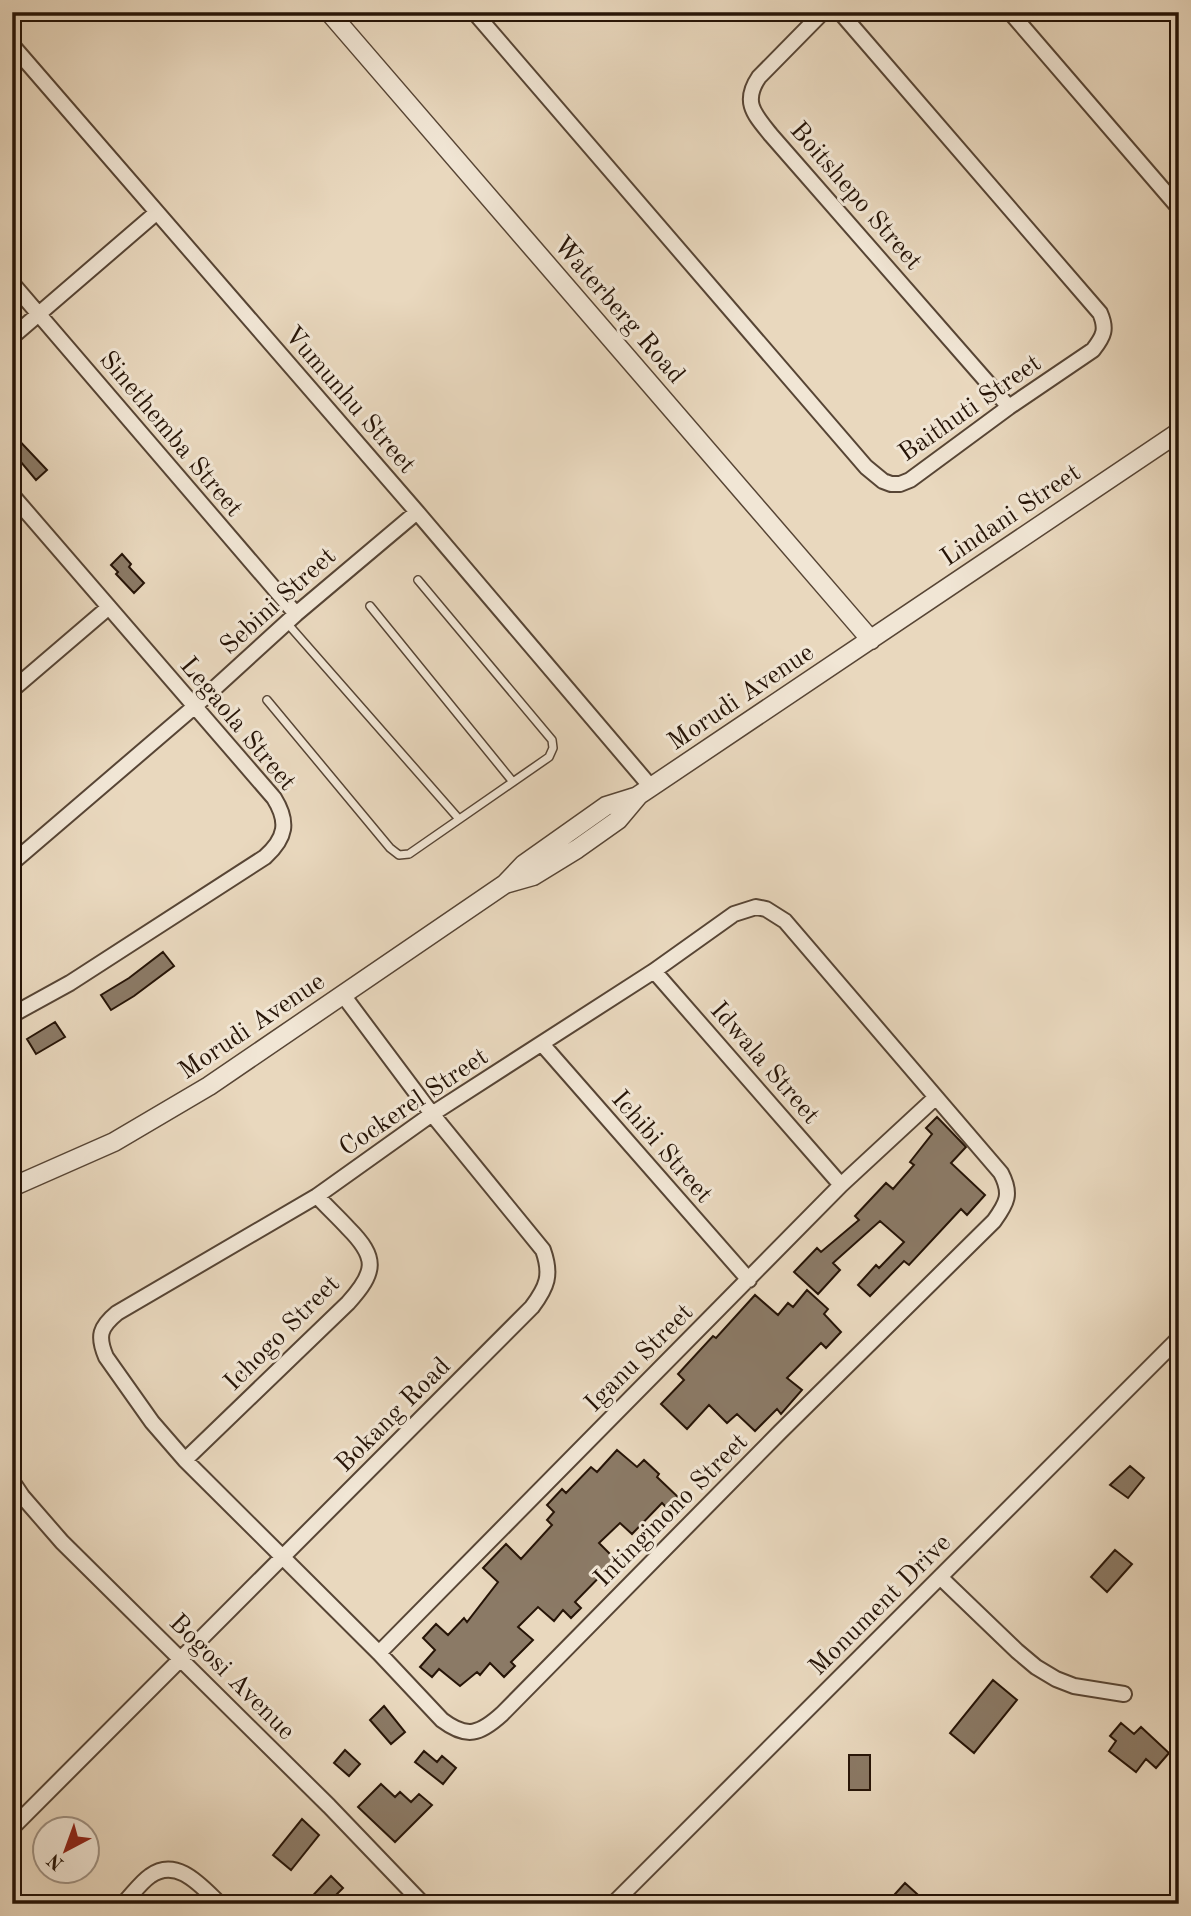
<svg xmlns="http://www.w3.org/2000/svg" width="1191" height="1916" font-family="'Old Standard TT',serif">
	<style>
		.building { fill: #8b7a66; stroke: #261407; stroke-width: 2 }
		.lines { fill: none; stroke-linecap: round; stroke-linejoin: round }
		.service-casing { stroke: #574535; stroke-width: 10 }
		.minor-casing { stroke: #574535; stroke-width: 18 }
		.tertiary-casing { stroke: #574535; stroke-width: 21 }
		.service { stroke: #f1e6d5; stroke-width: 7 }
		.minor { stroke: #f1e6d5; stroke-width: 14 }
		.tertiary { stroke: #f1e6d5; stroke-width: 18 }
		.labels { text-anchor: middle; stroke-width: 6; stroke-linejoin: round; paint-order: stroke }
		.street-label { font-size: 26px; fill: #261407; stroke: #f1e6d5 }
	</style>
	<rect width="100%" height="100%" fill="#e9d8be"/>
	<filter id="stains"><feTurbulence type="fractalNoise" baseFrequency=".00286" numOctaves="4"/><feColorMatrix values="0 0 0 0 .2 0 0 0 0 .09 0 0 0 0 .02 0 0 0 .5 -.17"/></filter>
	<radialGradient id="worn" r=".72"><stop offset=".6" stop-color="#630" stop-opacity="0"/><stop offset="1" stop-color="#630" stop-opacity=".3"/></radialGradient>
	<path class="building" d="M 12,433 L 47,470 L 36,480 L 21,462 L 18,464 L 12,457 Z
		M 122,554 L 131,564 L 129,567 L 144,583 L 134,593 L 116,574 L 118,572 L 111,565 Z
		M 163,952 L 174,966 L 134,996 L 111,1010 L 101,995 L 129,978 Z
		M 55,1022 L 65,1037 L 36,1054 L 27,1039 Z
		M 937,1117 L 966,1147 L 951,1163 L 985,1195 L 967,1215 L 961,1209 L 909,1265 L 904,1261 L 870,1296 L 858,1285 L 876,1265 L 879,1268 L 904,1242 L 880,1221 L 833,1263 L 840,1270 L 818,1294 L 794,1272 L 817,1248 L 821,1252 L 859,1220 L 855,1216 L 886,1183 L 893,1189 L 914,1165 L 910,1162 L 932,1134 L 926,1128 Z
		M 807,1290 L 828,1309 L 824,1314 L 841,1332 L 826,1348 L 821,1343 L 787,1378 L 802,1390 L 781,1414 L 777,1409 L 755,1431 L 737,1414 L 727,1423 L 709,1405 L 687,1429 L 661,1404 L 684,1380 L 678,1374 L 713,1336 L 716,1338 L 755,1295 L 778,1315 L 788,1303 L 793,1307 Z
		M 617,1450 L 637,1467 L 644,1460 L 659,1474 L 657,1477 L 678,1497 L 668,1509 L 662,1503 L 632,1534 L 620,1523 L 599,1543 L 616,1560 L 575,1602 L 581,1608 L 571,1618 L 563,1610 L 554,1621 L 538,1607 L 518,1627 L 533,1640 L 511,1662 L 515,1666 L 504,1677 L 490,1663 L 480,1675 L 477,1672 L 460,1686 L 439,1669 L 432,1677 L 420,1667 L 435,1650 L 423,1638 L 436,1624 L 448,1635 L 464,1618 L 467,1622 L 498,1582 L 483,1568 L 506,1544 L 521,1559 L 552,1525 L 547,1520 L 554,1512 L 547,1505 L 562,1489 L 566,1493 L 591,1467 L 597,1472 Z
		M 1130,1466 L 1144,1478 L 1128,1498 L 1110,1485 Z
		M 1115,1550 L 1132,1564 L 1107,1592 L 1091,1577 Z
		M 993,1680 L 1017,1700 L 974,1753 L 950,1733 Z
		M 384,1706 L 405,1732 L 391,1744 L 370,1720 Z
		M 1121,1723 L 1134,1734 L 1141,1727 L 1169,1753 L 1156,1768 L 1146,1759 L 1136,1772 L 1109,1751 L 1116,1741 L 1110,1736 Z
		M 345,1750 L 360,1764 L 349,1776 L 334,1763 Z
		M 424,1751 L 437,1762 L 442,1756 L 456,1768 L 443,1784 L 415,1762 Z
		M 849,1755 L 870,1755 L 870,1790 L 849,1790 Z
		M 381,1784 L 395,1797 L 400,1792 L 411,1802 L 419,1794 L 432,1805 L 395,1842 L 358,1807 Z
		M 302,1819 L 319,1835 L 291,1870 L 273,1855 Z
		M 331,1876 L 343,1888 L 327,1904 L 305,1904 Z
		M 905,1883 L 928,1904 L 886,1904 Z"/>
	<g class="lines">
		<defs>
			<path id="service" d="M 370,606 L 513,782
				M 287,623 L 459,819
				M 267,700 L 390,848 L 399,855 L 409,854 L 549,757 L 553,748 L 552,740 L 418,580"/>
			<path id="minor" d="M 474,12 L 866,467 L 883,481 L 891,484 L 900,484 L 910,480 L 1009,407 L 1093,350 C 1104,336 1107,329 1100,313 L 840,12
				M 823,12 L 759,77 C 742,102 754,114 771,135 L 1009,407
				M 1010,12 L 1179,208
				M 12,45 L 417,512 L 651,787
				M 12,283 L 296,614
				M 12,337 L 156,213
				M 12,495 L 274,798 C 289,822 286,838 265,857 L 70,983 L 12,1015
				M 12,690 L 109,607
				M 12,863 L 194,707 L 296,614 L 417,512
				M 756,907 L 766,909 L 785,921 L 1001,1173 C 1012,1194 1007,1203 994,1221 L 780,1432 L 502,1714 C 480,1734 467,1739 442,1720 L 379,1653 L 185,1460 L 152,1422 L 106,1357 C 97,1336 100,1327 117,1313 L 317,1196 L 432,1114 L 654,971 L 734,914 Z
				M 654,971 L 841,1185
				M 542,1044 L 749,1280
				M 185,1460 L 348,1303 C 376,1272 378,1258 348,1228 C 338,1217 327,1207 317,1196
				M 12,1481 L 22,1496 L 62,1542 L 329,1806 L 423,1904
				M 940,1577 L 1017,1651 L 1036,1667 L 1056,1679 L 1074,1686 L 1124,1694
				M 379,1653 L 841,1185 L 935,1098
				M 12,1828 L 532,1307 C 547,1287 552,1275 543,1250 L 432,1114 L 343,995
				M 123,1904 C 132,1895 140,1883 150,1876 C 177,1856 202,1887 220,1904
				M 613,1904 L 1179,1338"/>
			<path id="tertiary" d="M 329,12 L 871,640
				M 505,884 L 533,876 L 577,849 L 618,820 L 639,795 L 651,787 L 1179,432
				M 12,1187 L 114,1142 L 209,1086 L 505,884 L 524,864 L 606,806 L 638,796"/>
		</defs>
		<use href="#service" class="service-casing"/>
		<use href="#minor" class="minor-casing"/>
		<use href="#tertiary" class="tertiary-casing"/>
		<use href="#service" class="service"/>
		<use href="#minor" class="minor"/>
		<use href="#tertiary" class="tertiary"/>
	</g>
	<g class="labels">
		<g class="street-label">
			<text transform="translate(857 195) rotate(49)" y="9">Boitshepo Street</text>
			<text transform="translate(620 309) rotate(49)" y="9">Waterberg Road</text>
			<text transform="translate(351 399) rotate(49)" y="9">Vumunhu Street</text>
			<text transform="translate(969 407) rotate(-35)" y="9">Baithuti Street</text>
			<text transform="translate(172 433) rotate(50)" y="9">Sinethemba Street</text>
			<text transform="translate(1010 514) rotate(-34)" y="9">Lindani Street</text>
			<text transform="translate(277 600) rotate(-42)" y="9">Sebini Street</text>
			<text transform="translate(740 696) rotate(-34)" y="9">Morudi Avenue</text>
			<text transform="translate(239 723) rotate(50)" y="9">Legaola Street</text>
			<text transform="translate(251 1025) rotate(-34)" y="9">Morudi Avenue</text>
			<text transform="translate(766 1062) rotate(49)" y="9">Idwala Street</text>
			<text transform="translate(413 1101) rotate(-34)" y="9">Cockerel Street</text>
			<text transform="translate(663 1146) rotate(49)" y="9">Ichibi Street</text>
			<text transform="translate(281 1332) rotate(-45)" y="9">Ichogo Street</text>
			<text transform="translate(638 1357) rotate(-45)" y="9">Iganu Street</text>
			<text transform="translate(392 1414) rotate(-45)" y="9">Bokang Road</text>
			<text transform="translate(670 1509) rotate(-45)" y="9">Intinginono Street</text>
			<text transform="translate(879 1604) rotate(-45)" y="9">Monument Drive</text>
			<text transform="translate(233 1676) rotate(45)" y="9">Bogosi Avenue</text>
		</g>
	</g>
	<rect width="1191" height="1916" fill="none" stroke="#e9d8be" stroke-width="42"/>
	<rect x="14" y="14" width="1163" height="1888" fill="none" stroke="#261407" stroke-width="3.5"/>
	<rect x="21" y="21" width="1149" height="1874" fill="none" stroke="#261407" stroke-width="2"/>
	<g transform="translate(66 1850) rotate(221)"><circle r="33" fill="#f1e6d5" stroke="#a09283" stroke-width="2"/>
	<path d="M0-5L12 26L0 18L-12 26Z" fill="#8f2418"/>
	<text y="-10" font-size="19" font-weight="bold" text-anchor="middle" fill="#261407">N</text>
	</g>
	<rect width="100%" height="100%" filter="url(#stains)"/>
	<rect width="100%" height="100%" fill="url(#worn)"/>
</svg>
